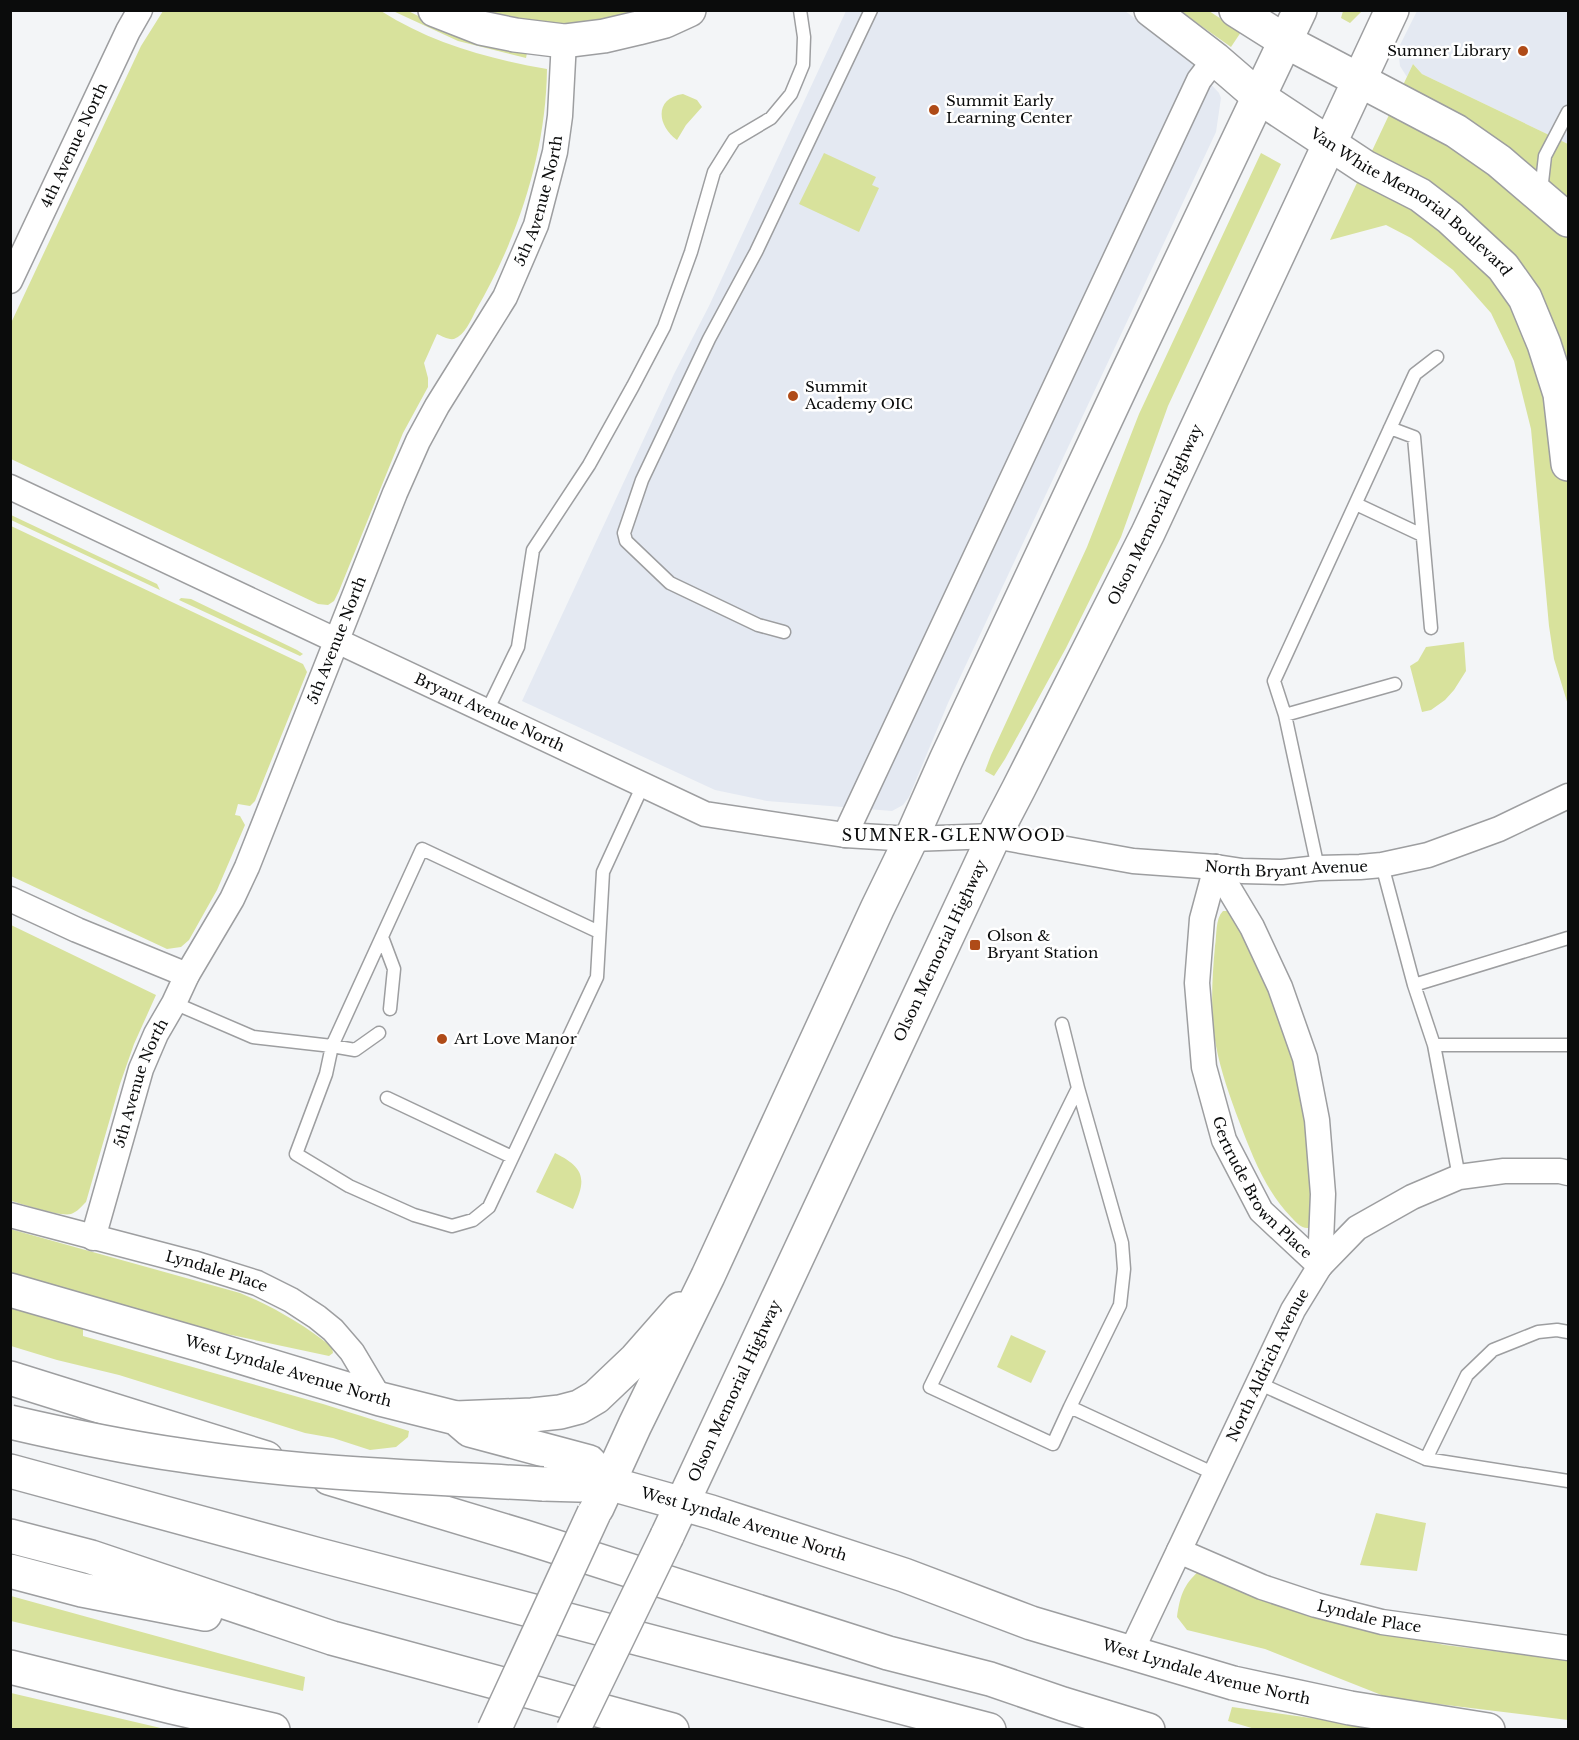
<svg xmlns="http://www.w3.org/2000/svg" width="1579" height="1740" font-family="'Libre Baskerville',serif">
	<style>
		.built { fill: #e4e9f2 }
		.green { fill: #d8e29c }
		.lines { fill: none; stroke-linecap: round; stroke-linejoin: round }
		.lane-casing { stroke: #9d9ea0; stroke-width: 15 }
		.street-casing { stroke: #9d9ea0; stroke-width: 27 }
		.secondary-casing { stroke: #9d9ea0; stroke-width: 36 }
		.primary-casing { stroke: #9d9ea0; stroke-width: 36 }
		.highway-casing { stroke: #9d9ea0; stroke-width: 36 }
		.lane { stroke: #fff; stroke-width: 12 }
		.street { stroke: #fff; stroke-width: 24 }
		.secondary { stroke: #fff; stroke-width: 33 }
		.primary { stroke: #fff; stroke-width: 33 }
		.highway { stroke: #fff; stroke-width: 33 }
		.primary-bridge-casing { stroke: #9d9ea0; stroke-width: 36; stroke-linecap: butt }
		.highway-bridge-casing { stroke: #9d9ea0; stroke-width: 36; stroke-linecap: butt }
		.primary-bridge { stroke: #fff; stroke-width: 33 }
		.highway-bridge { stroke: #fff; stroke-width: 33 }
		.poi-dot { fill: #af4b18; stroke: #fff; stroke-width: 2 }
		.labels { text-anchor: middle; stroke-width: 5; stroke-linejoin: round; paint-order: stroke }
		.poi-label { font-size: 15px; fill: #0b0c0c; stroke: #fff; text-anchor: start }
		.street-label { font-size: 15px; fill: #0b0c0c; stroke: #fff }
		.neighbourhood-label { font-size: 16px; letter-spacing: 1.5px; fill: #0b0c0c; stroke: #fff }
	</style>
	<rect width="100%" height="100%" fill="#f3f5f7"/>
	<path class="built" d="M 846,11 L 1125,11 L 1181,52 L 1219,93 L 1221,98 L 1216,132 L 948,703 L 909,797 L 903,805 L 892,811 L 767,801 L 715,790 L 522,701 L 674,374 L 709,306 Z
		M 1417,11 L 1568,11 L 1568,144 L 1422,74 L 1413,64 L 1407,77 L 1400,66 L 1398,49 Z"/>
	<path class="green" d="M 163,11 L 381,11 C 431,43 489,59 547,69 C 546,153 518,238 476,310 C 471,320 465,335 454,339 C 448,340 442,336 437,334 L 424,363 L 428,378 L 428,387 L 403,433 L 339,591 L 334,601 L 328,605 L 318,604 L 11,459 L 11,323 L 141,46 Z
		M 393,11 L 408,11 L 429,21 L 527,53 L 526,58 L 458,41 Z
		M 470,11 L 657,11 L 585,25 L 529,25 Z
		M 1180,11 L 1209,11 L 1241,32 L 1231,47 Z
		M 1343,11 L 1343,10 L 1362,11 L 1350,23 L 1341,18 Z
		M 1413,64 L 1422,74 L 1568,144 L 1568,705 L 1554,659 L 1549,626 L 1531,429 L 1514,361 L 1491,313 L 1453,270 L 1411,238 L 1386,225 L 1330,240 Z
		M 683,94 L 697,100 L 702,107 L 686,125 L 677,140 C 657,126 654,98 683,94 Z
		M 824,153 L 876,177 L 872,185 L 879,188 L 859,232 L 799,204 Z
		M 1261,153 L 1281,164 L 1168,406 L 1121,537 L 1066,648 L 1005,759 L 994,776 L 985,771 L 991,755 L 1087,547 L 1139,414 Z
		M 11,515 L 157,584 L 160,590 L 11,520 Z
		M 11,526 L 303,664 L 307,672 L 255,801 L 250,806 L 238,804 L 235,815 L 240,816 L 245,825 L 217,890 L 189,940 L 181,947 L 167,949 L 11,876 Z
		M 181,598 L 191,599 L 297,650 L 303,654 L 300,656 L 179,600 Z
		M 1464,642 L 1466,671 L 1454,690 L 1445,700 L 1431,710 L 1422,712 L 1410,666 L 1418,661 L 1426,647 Z
		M 1223,911 L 1227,911 L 1229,913 L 1259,963 L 1301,1081 L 1312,1186 L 1311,1224 L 1309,1228 C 1301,1229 1296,1222 1291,1217 C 1265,1190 1252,1155 1239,1121 C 1230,1097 1221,1072 1216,1046 C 1210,1013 1212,979 1215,946 C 1217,935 1215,919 1223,911 Z
		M 11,925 L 156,995 L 134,1044 L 120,1084 L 86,1202 C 82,1206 77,1212 71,1214 C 60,1217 23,1204 11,1201 Z
		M 555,1153 C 585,1168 587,1179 573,1209 L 536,1192 Z
		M 10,1229 L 240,1293 C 274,1307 304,1325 332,1347 L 333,1353 L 329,1356 L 208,1330 L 11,1274 Z
		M 10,1308 L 83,1328 L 83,1336 L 323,1404 L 409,1431 L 408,1437 L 396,1447 L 370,1450 L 333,1438 L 305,1433 L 119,1375 L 57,1360 L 11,1346 Z
		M 1011,1335 L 1046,1351 L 1031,1383 L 997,1367 Z
		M 1376,1513 L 1426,1523 L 1417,1571 L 1360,1565 Z
		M 1199,1571 L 1326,1621 L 1445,1645 L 1568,1660 L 1568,1720 L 1389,1698 L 1265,1649 L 1187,1630 L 1177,1617 C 1180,1597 1183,1585 1199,1571 Z
		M 11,1596 L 305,1677 L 303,1691 L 11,1621 Z
		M 10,1693 L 11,1693 L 165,1729 L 11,1729 Z
		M 1232,1707 L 1389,1729 L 1255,1729 L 1228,1721 Z"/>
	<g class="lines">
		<defs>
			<path id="lane" d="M 1541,191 L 1545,156 L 1568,112
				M 1390,428 L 1414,437 L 1431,628
				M 1356,504 L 1422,535
				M 784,632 L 758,625 L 670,583 L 626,541 L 624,533 L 642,480 L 709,339 L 756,252 L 871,10
				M 1395,684 L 1285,715 L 1274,681 L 1415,374 L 1437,357
				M 487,711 L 518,647 L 533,550 L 589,465 L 633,386 L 664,327 L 691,252 L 714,172 L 734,140 L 771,118 L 791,94 L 803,65 L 804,37 L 800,10
				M 1285,715 L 1318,868
				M 1382,865 L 1414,985 L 1568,938
				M 382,937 L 394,969 L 390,1009
				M 1414,985 L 1434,1045
				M 174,1003 L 253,1037 L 332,1046 L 326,1074 L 296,1154 L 349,1186 L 414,1215 L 452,1226 L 473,1220 L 489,1207 L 597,977 L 603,872 L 643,785
				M 1062,1024 L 1078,1088 L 930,1387 L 1053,1444 L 1070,1407
				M 379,1033 L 355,1050 L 332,1046 L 422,849 L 599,932
				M 1078,1088 L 1122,1243 L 1124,1269 L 1120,1305 L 1070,1407 L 1215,1474
				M 387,1098 L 512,1157
				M 1459,1177 L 1434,1045 L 1568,1045
				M 1258,1383 L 1426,1459 L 1467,1375 L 1493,1350 L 1538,1332 L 1557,1330 L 1568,1332
				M 1426,1459 L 1568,1481"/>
			<g id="street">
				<path id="s1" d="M 10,281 L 128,31 L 140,10"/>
				<path id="s2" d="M 10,487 L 705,814 L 845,835 L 911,839 L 994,836 L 1133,861 L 1216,867 L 1242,871 L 1282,872 L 1318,868 L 1360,867 L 1382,865 L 1428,855 L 1499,829 L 1568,796"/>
				<path d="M 845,835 L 1199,80 L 1215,59"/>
				<path id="s3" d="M 1216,867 L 1202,919 L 1197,983 L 1204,1067 L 1224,1140 L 1261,1211 L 1320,1266"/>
				<path d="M 1216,867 L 1252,927 L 1280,987 L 1305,1058 L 1317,1120 L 1323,1194 L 1320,1266"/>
				<path d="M 10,899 L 77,930 L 187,975"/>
				<path id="s4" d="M 10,1215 L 193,1263 L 257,1283 L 291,1300 L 317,1317 L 333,1330 L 352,1352 L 380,1399"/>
				<path id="s5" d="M 93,1238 L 141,1069 L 156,1034 L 174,1003 L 187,975 L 232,899 L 247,867 L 395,493 L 418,441 L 437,406 L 505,297 L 536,225 L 555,152 L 560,116 L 564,41"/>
				<path id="s6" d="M 1179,1551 L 1262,1587 L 1316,1605 L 1382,1622 L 1568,1648"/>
				<path id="s7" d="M 1131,1652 L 1293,1310 L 1320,1266 L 1357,1228 L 1412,1197 L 1459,1177 L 1504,1171 L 1560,1171 L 1568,1173"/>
			</g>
			<g id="secondary">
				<path d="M 435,10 L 481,28 L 515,35 L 564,41 L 604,36 L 638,28 L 665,21 L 689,10"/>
				<path id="s8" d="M 1151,10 L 1215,59 L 1259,97 L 1365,167 L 1420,195 L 1450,218 L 1503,267 L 1525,298 L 1544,344 L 1560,394 L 1568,464"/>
				<path d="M 1236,10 L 1285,41 L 1456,131 L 1499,161 L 1568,220"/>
				<path id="s9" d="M 10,1290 L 201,1345 L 380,1399 L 456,1418 L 470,1430 L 589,1462 L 608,1483 L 711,1512 L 904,1575 L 1031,1623 L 1233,1683 L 1350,1708 L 1488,1730"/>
			</g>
			<g id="primary">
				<path d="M 456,1418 L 532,1415 L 560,1412 L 579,1407 L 596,1397 L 636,1359 L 680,1309"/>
				<path d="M 597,1508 L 635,1425 L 708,1276 L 877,909 L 911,839 L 946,760 L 1126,376 L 1300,10"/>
				<path id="s10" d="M 667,1536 L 994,836 L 1018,790 L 1148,533 L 1392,10"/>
				<path d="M 10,1667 L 172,1707 L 273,1730"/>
			</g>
			<path id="highway" d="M 10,1378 L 266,1458
				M 10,1471 L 319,1555 L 989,1730
				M 329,1478 L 525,1537 L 888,1653 L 990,1679 L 1063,1704 L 1148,1730
				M 543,1484 L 579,1485 L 608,1483
				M 10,1536 L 91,1557 L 332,1638 L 672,1730
				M 10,1571 L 82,1590 L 205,1614"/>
		</defs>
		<use href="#lane" class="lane-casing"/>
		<use href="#street" class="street-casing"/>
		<use href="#secondary" class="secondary-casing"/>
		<use href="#primary" class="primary-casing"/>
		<use href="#highway" class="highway-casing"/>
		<use href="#lane" class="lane"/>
		<use href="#street" class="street"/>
		<use href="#secondary" class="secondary"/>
		<use href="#primary" class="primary"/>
		<use href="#highway" class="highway"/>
		<defs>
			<path id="primary-bridge" d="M 494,1730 L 594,1513
				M 573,1730 L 667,1536"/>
			<path id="highway-bridge" d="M 10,1422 C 66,1435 123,1447 180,1455 C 300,1474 422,1477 543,1484"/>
		</defs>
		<use href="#primary-bridge" class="primary-bridge-casing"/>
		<use href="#highway-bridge" class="highway-bridge-casing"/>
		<use href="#primary-bridge" class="primary-bridge"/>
		<use href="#highway-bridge" class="highway-bridge"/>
	</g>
	<g class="poi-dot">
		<circle cx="1523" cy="51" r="6"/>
		<circle cx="934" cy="110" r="6"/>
		<circle cx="793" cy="396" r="6"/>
		<rect x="969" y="939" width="12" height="12" rx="3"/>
		<circle cx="442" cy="1039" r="6"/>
	</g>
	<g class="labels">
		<g class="poi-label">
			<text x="1511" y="56" text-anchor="end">Sumner Library</text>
			<text x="946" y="106">Summit Early<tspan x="946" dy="17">Learning Center</tspan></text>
			<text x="805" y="392">Summit<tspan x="805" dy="17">Academy OIC</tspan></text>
			<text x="987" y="941">Olson &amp;<tspan x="987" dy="17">Bryant Station</tspan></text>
			<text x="454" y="1044">Art Love Manor</text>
		</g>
		<g class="street-label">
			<text dy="5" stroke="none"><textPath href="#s1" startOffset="150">4th Avenue North</textPath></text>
			<text dy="5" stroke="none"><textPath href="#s5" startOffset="1134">5th Avenue North</textPath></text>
			<text dy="5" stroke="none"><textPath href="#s8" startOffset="324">Van White Memorial Boulevard</textPath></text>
			<text dy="5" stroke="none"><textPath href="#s10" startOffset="1132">Olson Memorial Highway</textPath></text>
			<text dy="5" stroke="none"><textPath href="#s5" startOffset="648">5th Avenue North</textPath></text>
			<text dy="5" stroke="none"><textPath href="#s2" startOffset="530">Bryant Avenue North</textPath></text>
			<text dy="5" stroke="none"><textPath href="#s2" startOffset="1354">North Bryant Avenue</textPath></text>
			<text dy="5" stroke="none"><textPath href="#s10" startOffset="646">Olson Memorial Highway</textPath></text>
			<text dy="5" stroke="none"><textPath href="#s5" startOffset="162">5th Avenue North</textPath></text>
			<text dy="5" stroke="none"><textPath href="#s3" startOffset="339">Gertrude Brown Place</textPath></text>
			<text dy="5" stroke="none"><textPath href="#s4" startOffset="214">Lyndale Place</textPath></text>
			<text dy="5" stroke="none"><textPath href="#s7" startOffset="318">North Aldrich Avenue</textPath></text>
			<text dy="5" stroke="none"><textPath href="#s9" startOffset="290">West Lyndale Avenue North</textPath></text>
			<text dy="5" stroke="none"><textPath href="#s10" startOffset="160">Olson Memorial Highway</textPath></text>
			<text dy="5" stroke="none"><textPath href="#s9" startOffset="776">West Lyndale Avenue North</textPath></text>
			<text dy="5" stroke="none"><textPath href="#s6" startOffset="202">Lyndale Place</textPath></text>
			<text dy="5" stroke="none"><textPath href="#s9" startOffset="1262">West Lyndale Avenue North</textPath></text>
		</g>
		<g class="neighbourhood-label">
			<text x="954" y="841">SUMNER-GLENWOOD</text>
		</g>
	</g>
	<rect width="1579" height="1740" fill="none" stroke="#0b0c0c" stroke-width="24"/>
</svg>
